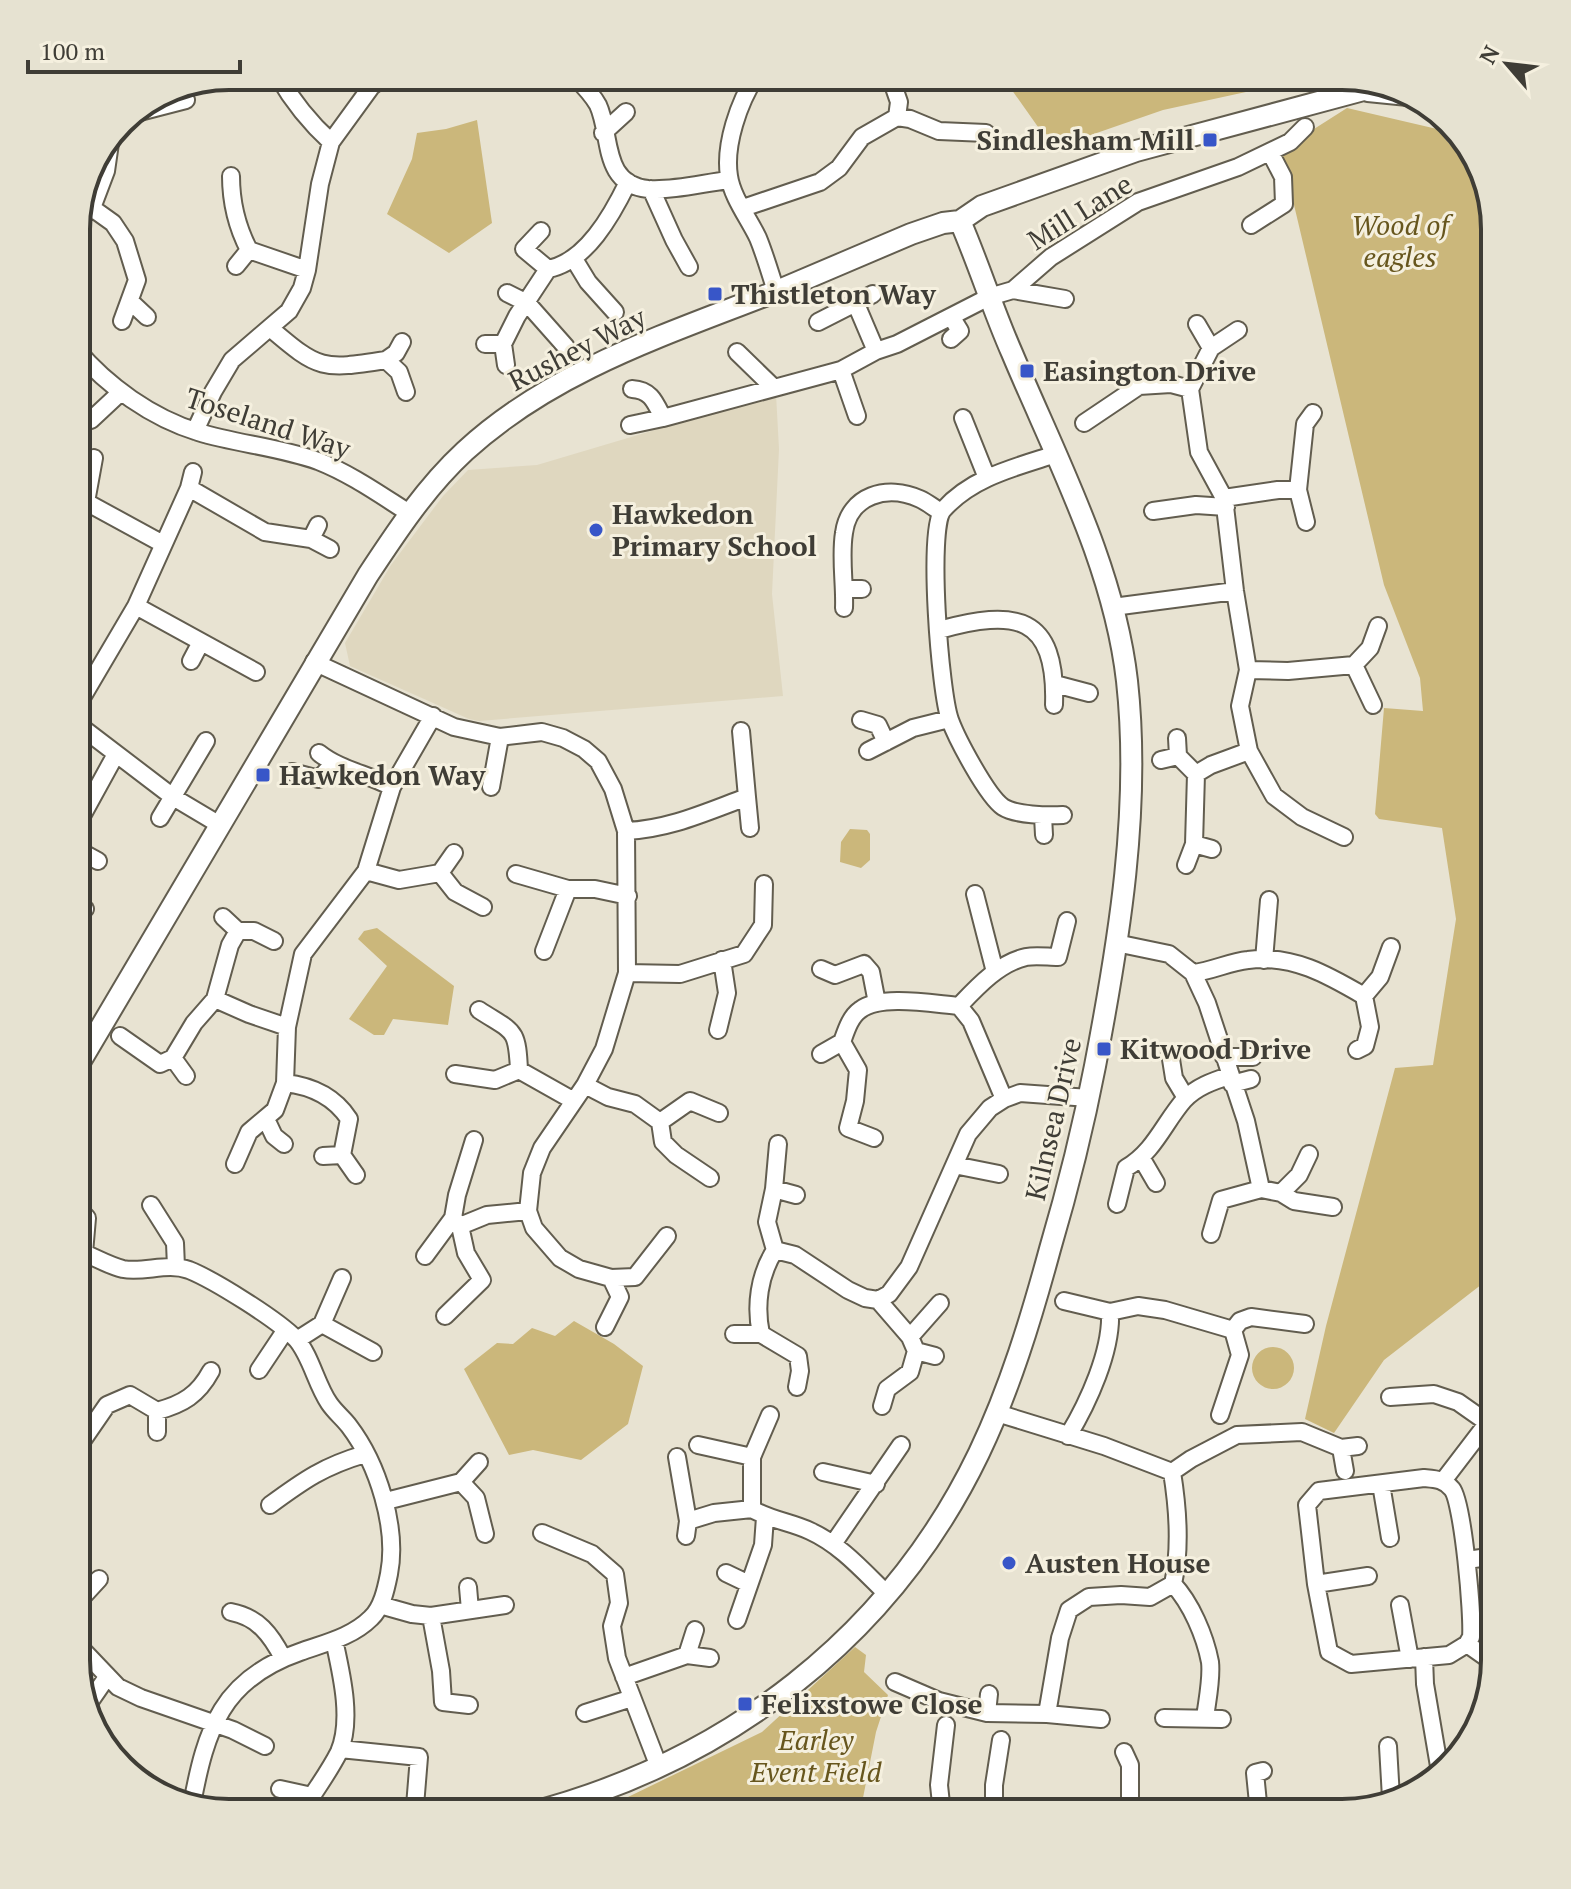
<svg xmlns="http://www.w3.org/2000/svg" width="1571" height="1889" font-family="'PT Serif',serif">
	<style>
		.built { fill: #dfd7bf }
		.green { fill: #cbb77b }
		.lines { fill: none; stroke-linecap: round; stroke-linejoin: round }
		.minor-casing { stroke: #625d4f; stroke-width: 20 }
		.tertiary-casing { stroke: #625d4f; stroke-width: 24 }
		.minor { stroke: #fff; stroke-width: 16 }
		.tertiary { stroke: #fff; stroke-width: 20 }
		.poi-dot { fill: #3856c8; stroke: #f5f0df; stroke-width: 3 }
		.labels { text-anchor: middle; stroke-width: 6; stroke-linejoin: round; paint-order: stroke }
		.poi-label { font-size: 28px; font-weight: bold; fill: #3f3d36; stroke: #f5f0df; text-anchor: start }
		.street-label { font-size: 28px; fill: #3f3d36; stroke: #f5f0df }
		.park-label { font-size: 28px; font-style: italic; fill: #67561d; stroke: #f5f0df }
		.rim { fill: none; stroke: #3f3d36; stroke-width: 4 }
	</style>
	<rect width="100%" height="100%" fill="#e8e3d2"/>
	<path class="built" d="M 776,394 L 779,449 L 772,594 L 783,696 L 479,721 L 469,719 L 350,666 L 345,643 L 391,565 L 443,496 L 468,470 L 537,465 Z"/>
	<path class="green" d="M 1002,76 L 1348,76 L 1269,87 L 1163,110 L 1088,136 L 1043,134 Z
		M 1347,108 L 1437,129 L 1480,181 L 1495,229 L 1495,1274 L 1384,1360 L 1334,1433 L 1305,1419 L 1326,1326 L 1395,1068 L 1433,1065 L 1456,919 L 1442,828 L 1379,819 L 1375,814 L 1384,708 L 1423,711 L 1420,678 L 1384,585 L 1281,150 Z
		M 477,120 L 492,223 L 449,253 L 387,214 L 412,159 L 417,133 L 446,129 Z
		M 850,829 L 867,830 L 870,834 L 870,860 L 861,868 L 840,862 L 841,842 Z
		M 377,928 L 454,986 L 448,1025 L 393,1019 L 384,1035 L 374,1035 L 349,1019 L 387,966 L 358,939 L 364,931 Z
		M 574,1321 L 614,1344 L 643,1366 L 628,1424 L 581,1460 L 533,1450 L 509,1455 L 464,1369 L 497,1343 L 513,1344 L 532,1328 L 555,1336 Z
		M1252 1368a21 21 0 1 1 42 0a21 21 0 1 1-42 0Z
		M 855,1647 L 866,1655 L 864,1672 L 888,1695 L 876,1732 L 860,1813 L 595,1813 L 762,1732 Z"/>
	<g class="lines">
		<defs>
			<path id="minor" d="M 278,76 C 293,102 309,122 331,142
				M 574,76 C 583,85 592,94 598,105 C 612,135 601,184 648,189 C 674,191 703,183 729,180
				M 756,76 C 739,102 724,145 729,176 C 732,197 749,219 758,238 C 765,255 770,273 776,291
				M 890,76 L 899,102 L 897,117
				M 128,115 L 186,100
				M 603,133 L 626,112
				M 231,176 C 231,202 237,227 249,250 L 307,270
				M 651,189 L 674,240 L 689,267
				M 92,208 L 113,223 L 125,241 L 137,280 L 122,321
				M 743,208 L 820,182 L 839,168 L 862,137 L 897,117 L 910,119 L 939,131 L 986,133
				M 76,221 L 92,208 L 106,171 L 111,136
				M 1251,225 L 1284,204 L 1283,177 L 1270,152
				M 541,231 L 524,249 L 548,269
				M 574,259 L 588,282 L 615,312
				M 236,266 L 249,250
				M 1013,290 L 1065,299
				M 507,293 L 527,303 L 566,347
				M 131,302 L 147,317
				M 856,304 L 876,351
				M 818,322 L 873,294
				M 1197,324 L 1211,348
				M 270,328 C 319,370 322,370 386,360 L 399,372 L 406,392
				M 1238,330 L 1211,348 L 1190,389 L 1199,452 L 1224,498 L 1235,591 L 1248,670 L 1240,706 L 1249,751 L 1274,796 L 1302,817 L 1344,837
				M 951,339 L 960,331 L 952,318
				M 485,344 L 503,344
				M 76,349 C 107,386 152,418 198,432 C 237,444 279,447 318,461 C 351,474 379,494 409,513
				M 737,352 L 773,387
				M 386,360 L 396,353 L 402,342
				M 506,365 L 503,344 L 517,316 L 548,269 C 586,262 612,215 628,182
				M 841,370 L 857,416
				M 632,389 C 651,390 655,402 663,418 L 841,370 L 876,351 L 897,344 L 989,297 L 1013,290 L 1051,257 L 1138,202 L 1238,167 L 1290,142 L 1305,127
				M 963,418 L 987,478
				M 76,423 L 91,420 L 121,392
				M 1084,423 L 1139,386 L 1171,384 L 1190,389
				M 630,425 L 663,418
				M 195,431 L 213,392 L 232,360 L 289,311 L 302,288 L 307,270 L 320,184 L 331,142 L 371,87 L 385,76
				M 1056,454 C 1016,467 972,477 943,510 C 927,528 940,693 950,720 C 957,739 987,796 1003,807 C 1015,815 1048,816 1063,815
				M 94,458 L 86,502 L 163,544
				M 189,488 L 265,532 L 311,539 L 318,525
				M 1298,490 L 1306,522
				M 1224,498 L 1278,490 L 1298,490 L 1305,424 L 1313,413
				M 1153,511 L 1196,505 L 1226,507
				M 311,539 L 330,549
				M 844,589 L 862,589
				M 136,606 L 256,672
				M 1113,607 L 1235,591
				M 844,608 C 845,584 840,557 844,533 C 849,495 887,484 920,499 C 927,502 934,508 941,512
				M 939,630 C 1015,609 1057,614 1054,705
				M 191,661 L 201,642
				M 314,662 L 454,727 L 500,737 L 542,732 L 563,738 L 584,749 L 598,761 L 613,789 L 626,831 L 627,973 L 604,1049 L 585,1085 L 542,1148 L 532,1173 L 528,1211 L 534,1228 L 560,1258 L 579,1269 L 611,1278 L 635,1277 L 667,1236
				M 1354,665 L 1370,648 L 1378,626
				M 1248,670 L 1288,671 L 1354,665 L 1373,705
				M 1055,684 L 1089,693
				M 76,708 L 136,606 L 189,488 L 193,472
				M 861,720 L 878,725 L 886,742
				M 76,723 L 173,797 L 220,825
				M 1177,738 L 1178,756
				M 868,751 L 913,728 L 949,719
				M 319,753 C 340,770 368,774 392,787
				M 1161,760 L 1178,756 L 1196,774
				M 292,772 L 319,779 L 333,764
				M 491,787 L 500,737
				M 747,797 L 750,828
				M 1043,816 L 1044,835
				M 160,818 L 206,741
				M 76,827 L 116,754
				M 626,831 C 670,829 706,812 747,797 L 741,731
				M 1194,844 L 1212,849
				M 76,849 L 98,861
				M 1186,865 L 1194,844 L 1196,774 L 1211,765 L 1249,751
				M 366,871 L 399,880 L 440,873 L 455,892 L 483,907
				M 440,873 L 454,853
				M 516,874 L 568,889 L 595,889 L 628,896
				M 975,894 L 995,972
				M 76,904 L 85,909
				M 223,917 L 238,931
				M 1116,943 L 1169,954 L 1193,973 L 1207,1003 L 1246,1121 L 1261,1189 L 1281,1193 L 1299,1175 L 1309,1154
				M 544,951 L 568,889
				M 1264,960 L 1269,900
				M 821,969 L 835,975 L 864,964 L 871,972 L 877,1003
				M 627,973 L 680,974 L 744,954 L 763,925 L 764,884
				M 1193,973 C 1212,971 1229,962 1248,960 C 1292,954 1328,975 1364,996 L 1370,1027 L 1365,1046 L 1357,1050
				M 1364,996 L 1380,977 L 1391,947
				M 215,999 L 230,945 L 238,931 L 254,931 L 274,941
				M 959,1006 C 977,987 999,963 1026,957 C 1036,955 1048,957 1058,957 L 1067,921
				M 479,1010 C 514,1033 517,1027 519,1070 L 574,1101
				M 718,1030 L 727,993 L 722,960
				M 120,1036 L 160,1064 L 173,1058 L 194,1023 L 215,999 L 249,1014 L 287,1027
				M 1170,1053 L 1174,1078 L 1186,1098
				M 821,1054 L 842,1042
				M 1224,1057 L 1253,1057
				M 173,1058 L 186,1076
				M 455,1074 L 495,1080 L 519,1070
				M 1232,1084 L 1251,1079
				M 585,1085 L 608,1097 L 635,1104 L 660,1122 L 663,1142 L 676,1155 L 710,1178
				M 266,1119 L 274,1136 L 284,1144
				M 660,1122 L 690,1101 L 719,1113
				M 874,1138 L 848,1128 L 855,1101 L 858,1070 L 842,1042 C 846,1031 850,1017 860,1010 C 881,994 933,1004 959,1006 L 971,1021 L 1004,1099
				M 778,1144 L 774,1189 L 767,1222 L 775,1250 L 795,1255 L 848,1290 L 865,1298 L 878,1300 L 889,1294 L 909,1267 L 968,1134 L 990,1108 L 1004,1099 L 1020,1093 L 1089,1098
				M 342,1155 L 356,1175
				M 323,1156 L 342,1155 L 349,1119 C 334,1096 312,1086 285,1083 L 287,1027 L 303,954 L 366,871 L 392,787 L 433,716
				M 1142,1159 L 1156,1183
				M 235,1164 L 249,1132 L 275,1110 L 285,1083
				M 954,1165 L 999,1174
				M 774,1189 L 796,1195
				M 1281,1193 L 1294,1201 L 1333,1207
				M 1117,1204 L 1126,1168 C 1154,1152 1164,1123 1184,1100 C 1196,1087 1213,1081 1229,1076
				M 151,1205 L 175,1243 L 176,1267
				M 76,1206 L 87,1218 L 84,1253 C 96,1258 110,1266 123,1269 C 145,1273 167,1262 189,1270 C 214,1280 278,1320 296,1339 C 311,1356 316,1384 329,1403 C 335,1412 343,1418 349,1426 C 378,1464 398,1528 389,1574 C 386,1589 382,1608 371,1618 C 352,1637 325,1643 300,1652 C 222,1679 206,1729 192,1804
				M 455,1220 L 460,1226 L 487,1215 L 528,1211
				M 1211,1234 L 1221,1200 L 1261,1189
				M 425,1256 L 453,1218 L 457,1195 L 474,1140
				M 878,1300 L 910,1337 L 916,1351 L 910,1372 L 887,1389 L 882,1406
				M 1064,1301 L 1110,1312
				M 445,1316 L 482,1280 L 466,1253 L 460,1226
				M 322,1324 L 342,1278
				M 605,1327 L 620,1297 L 611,1278
				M 1233,1330 L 1240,1321 L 1251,1317 L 1305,1324
				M 734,1334 L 761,1334 C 755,1306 759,1275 775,1250
				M 761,1334 L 798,1356 L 800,1371 L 797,1387
				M 910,1337 L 940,1303
				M 297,1340 L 322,1324 L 373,1352
				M 916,1351 L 935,1356
				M 259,1370 L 285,1331
				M 1390,1397 L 1434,1394 L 1458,1402 L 1495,1428
				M 997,1413 L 1104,1446 L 1172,1472
				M 1220,1415 L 1240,1355 L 1233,1330
				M 157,1432 L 157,1411
				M 1068,1436 C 1088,1403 1112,1351 1110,1312 L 1138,1306 L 1165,1310 L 1233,1330
				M 698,1445 L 752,1457
				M 1341,1448 L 1358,1446
				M 76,1450 L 107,1405 L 130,1395 L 157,1411 C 183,1404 198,1395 211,1371
				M 677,1457 L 688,1521
				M 823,1472 L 876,1484
				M 1172,1472 L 1191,1459 L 1237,1435 L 1302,1432 L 1341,1448 L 1345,1471
				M 1424,1478 C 1435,1479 1444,1479 1452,1489 C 1463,1502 1473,1616 1471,1637 L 1467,1644 L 1449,1655 L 1351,1664 L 1329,1652 L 1316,1584 L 1307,1505 L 1319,1491 Z
				M 1443,1481 L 1495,1413
				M 461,1482 L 479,1462
				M 1381,1484 L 1390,1538
				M 386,1501 L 461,1482 L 476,1498 L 485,1534
				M 270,1505 C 304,1480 324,1466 365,1454
				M 752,1509 L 752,1457 L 770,1415
				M 542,1533 L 592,1554 L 615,1574 L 619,1603 L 612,1626 L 617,1658 L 659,1767
				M 686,1536 L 688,1521 L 714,1513 L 752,1509 C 770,1520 791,1522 810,1531 C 841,1545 864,1572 888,1595
				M 833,1544 L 901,1445
				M 1467,1560 L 1495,1556
				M 726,1573 L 749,1584
				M 1173,1584 C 1191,1603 1205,1636 1210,1662 C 1212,1679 1207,1701 1205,1718
				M 1316,1584 L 1368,1576
				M 468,1587 L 470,1610
				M 76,1604 L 99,1579
				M 380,1605 L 412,1614 L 431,1616 L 505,1605
				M 1400,1605 L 1410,1659
				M 231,1612 C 258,1617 271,1635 283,1658
				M 431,1616 L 441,1671 L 443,1702 L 469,1705
				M 737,1620 L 763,1545 L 765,1517
				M 76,1643 L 118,1687 L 141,1698 L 233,1730 L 265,1746
				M 1467,1644 L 1494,1663
				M 687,1655 L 710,1658
				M 1424,1657 L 1425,1684 L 1440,1772
				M 624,1677 L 687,1655 L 695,1630
				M 895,1682 L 939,1701 L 987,1713 L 1047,1714 L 1101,1719
				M 89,1703 L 107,1677
				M 585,1713 L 632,1698
				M 987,1713 L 989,1694
				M 1047,1714 L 1060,1638 L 1069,1610 L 1089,1597 L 1121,1595 L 1150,1597 L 1173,1584 C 1181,1548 1178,1509 1172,1472
				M 1164,1718 L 1222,1719
				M 1388,1746 L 1391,1798
				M 340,1749 L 419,1757 L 415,1806
				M 1124,1752 L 1130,1765 L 1130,1810
				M 1422,1787 L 1429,1785
				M 280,1789 L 312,1796 C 321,1782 331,1768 339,1752 C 353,1720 341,1672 334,1640
				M 994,1812 L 994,1785 L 1001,1740
				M 942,1813 L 939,1785 L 946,1725
				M 946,1813 L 963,1809 L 998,1813
				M 1073,1813 L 1097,1807 L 1143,1813
				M 1259,1813 L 1255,1773 L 1263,1771"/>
			<path id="tertiary" d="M 1368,91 L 1418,96
				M 76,1069 L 368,575 C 397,531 426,487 465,451 C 553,370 668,334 777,291 C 822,272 866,253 911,234 L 943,223 L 960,221 L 982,206 L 1136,151 L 1382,85
				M 530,1813 C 726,1762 890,1638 979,1453 C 1010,1388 1031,1319 1050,1249 C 1068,1188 1083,1128 1095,1066 C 1119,941 1141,808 1127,681 C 1114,566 1056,458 1012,353 C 993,310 979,265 960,221"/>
		</defs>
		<use href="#minor" class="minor-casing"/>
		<use href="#tertiary" class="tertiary-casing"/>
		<use href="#minor" class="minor"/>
		<use href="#tertiary" class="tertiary"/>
	</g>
	<g class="poi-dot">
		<rect x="1202" y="132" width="16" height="16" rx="4"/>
		<rect x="707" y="286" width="16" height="16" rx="4"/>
		<rect x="1019" y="363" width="16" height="16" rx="4"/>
		<circle cx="596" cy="530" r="8"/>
		<rect x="255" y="767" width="16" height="16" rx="4"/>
		<rect x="1096" y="1041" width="16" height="16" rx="4"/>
		<circle cx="1009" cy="1563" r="8"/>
		<rect x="737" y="1696" width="16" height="16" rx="4"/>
	</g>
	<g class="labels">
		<g class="poi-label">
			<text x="1194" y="150" text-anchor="end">Sindlesham Mill</text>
			<text x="731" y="304">Thistleton Way</text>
			<text x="1043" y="381">Easington Drive</text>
			<text x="612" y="524">Hawkedon<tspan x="612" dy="32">Primary School</tspan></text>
			<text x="279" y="785">Hawkedon Way</text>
			<text x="1120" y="1059">Kitwood Drive</text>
			<text x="1025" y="1573">Austen House</text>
			<text x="761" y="1714">Felixstowe Close</text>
		</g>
		<g class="street-label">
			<text transform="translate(1080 212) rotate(-32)" y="10">Mill Lane</text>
			<text transform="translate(577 349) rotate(-27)" y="10">Rushey Way</text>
			<text transform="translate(268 423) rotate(18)" y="10">Toseland Way</text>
			<text transform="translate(1053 1119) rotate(-77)" y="10">Kilnsea Drive</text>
		</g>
		<g class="park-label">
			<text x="1400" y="235">Wood of<tspan x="1400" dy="32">eagles</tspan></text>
			<text x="816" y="1750">Earley<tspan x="816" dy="32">Event Field</tspan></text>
		</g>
	</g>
	<path d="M0 0H1571V1889H0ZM229 90H1342A139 139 0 0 1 1481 229V1660A139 139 0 0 1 1342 1799H229A139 139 0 0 1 90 1660V229A139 139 0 0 1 229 90Z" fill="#e6e2d1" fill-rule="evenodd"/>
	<path class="rim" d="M229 90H1342A139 139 0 0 1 1481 229V1660A139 139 0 0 1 1342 1799H229A139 139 0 0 1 90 1660V229A139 139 0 0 1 229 90Z"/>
	<g transform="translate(1507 64) rotate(298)" stroke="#f5f0df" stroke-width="6" paint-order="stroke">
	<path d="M0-6L14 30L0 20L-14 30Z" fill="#3f3d36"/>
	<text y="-12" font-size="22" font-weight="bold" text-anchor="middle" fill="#3f3d36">N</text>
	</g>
	<path d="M28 60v12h212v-12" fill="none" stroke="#3f3d36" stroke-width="4"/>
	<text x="40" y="60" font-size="24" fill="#3f3d36" stroke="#f5f0df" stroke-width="6" paint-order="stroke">100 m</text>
</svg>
